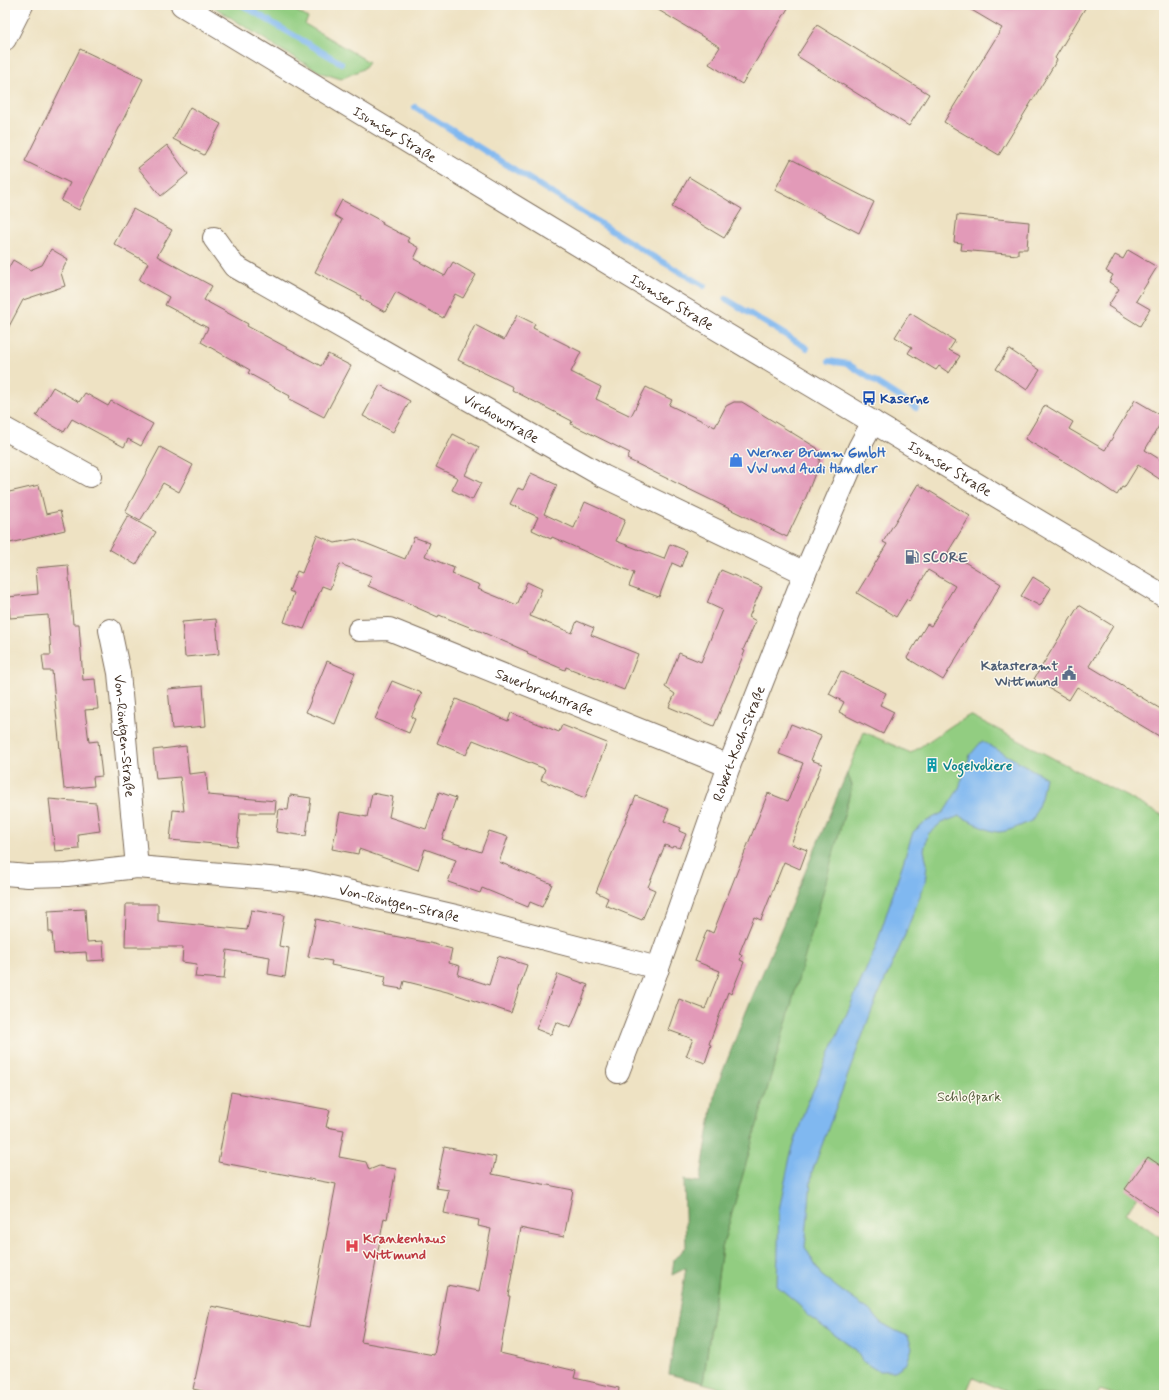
<svg xmlns="http://www.w3.org/2000/svg" width="1169" height="1400" font-family="Mynerve,sans-serif">
	<style>
		.green { fill: #92cd81; stroke: #667c50 }
		.forest { fill: #75b06f; stroke: #586d46 }
		.water { fill: #80b8f0; stroke: #5e7187 }
		.lines { fill: none; stroke-linecap: round; stroke-linejoin: round }
		.stream { stroke: #80b8f0; stroke-width: 6 }
		.building { fill: #e29ab8 }
		.minor-casing { stroke: #7a6a58; stroke-width: 24 }
		.minor { stroke: #fff; stroke-width: 22 }
		.labels { text-anchor: middle; stroke-width: 3; stroke-linejoin: round; paint-order: stroke }
		.street-label { font-size: 14px; fill: #3b2a1e; stroke: #fbf7ec }
		.transit-label { font-size: 14px; font-weight: bold; fill: #164399; stroke: #fbf7ec; text-anchor: start }
		.shop-label { font-size: 14px; font-weight: bold; fill: #366cbe; stroke: #fbf7ec; text-anchor: start }
		.service-label { font-size: 14px; font-weight: bold; fill: #4e5e75; stroke: #fbf7ec; text-anchor: start }
		.culture-label { font-size: 14px; font-weight: bold; fill: #0d838f; stroke: #fbf7ec; text-anchor: start }
		.park-label { font-size: 14px; fill: #555b3c; stroke: #fbf7ec }
		.health-label { font-size: 14px; font-weight: bold; fill: #be3a42; stroke: #fbf7ec; text-anchor: start }
	</style>
	<rect width="100%" height="100%" fill="#fbf7ec"/>
	<filter id="ink" filterUnits="userSpaceOnUse"><feTurbulence type="fractalNoise" baseFrequency=".025" numOctaves="2"/><feDisplacementMap in="SourceGraphic" scale="8" xChannelSelector="R" yChannelSelector="G"/><feConvolveMatrix kernelMatrix="1 2 1 2 8 2 1 2 1" color-interpolation-filters="sRGB"/></filter>
	<filter id="wash" filterUnits="userSpaceOnUse"><feTurbulence type="fractalNoise" baseFrequency=".012" numOctaves="4" result="noise"/><feDisplacementMap in="SourceGraphic" scale="16" xChannelSelector="R" yChannelSelector="G"/><feGaussianBlur stdDeviation="0.9" result="paint"/><feColorMatrix in="noise" values="0 0 0 0 0 0 0 0 0 0 0 0 0 0 0 0 0 1.4 0 .05"/><feComposite in="paint" operator="in"/></filter>
	<g filter="url(#wash)">
		<rect width="100%" height="100%" fill="#eee2c3"/>
		<path class="green" d="M 211,5 L 287,5 L 308,18 L 305,24 L 369,62 L 363,69 L 341,79 L 322,73 L 283,51 Z
			M 970,715 L 1164,816 L 1164,1162 L 1126,1213 L 1164,1240 L 1164,1395 L 1116,1395 L 1100,1390 L 1097,1395 L 1014,1395 L 973,1377 L 965,1395 L 747,1395 L 703,1383 L 722,1248 L 852,785 L 847,773 L 864,732 L 911,753 L 954,724 Z"/>
		<path class="forest" d="M 847,773 L 852,785 L 819,907 L 722,1248 L 703,1383 L 669,1374 L 686,1268 L 672,1275 L 674,1259 L 686,1247 L 684,1180 L 700,1182 L 715,1091 L 746,1012 Z"/>
		<path class="water" d="M 982,741 L 1045,777 L 1041,798 L 1033,820 C 1024,824 1009,832 998,832 C 989,832 969,820 960,816 L 941,823 L 928,834 L 924,850 L 927,864 L 925,883 L 903,940 L 873,1007 L 812,1172 L 805,1247 L 821,1275 L 843,1292 L 872,1312 L 880,1322 L 896,1331 L 908,1336 L 912,1348 L 907,1363 L 895,1371 L 878,1371 L 862,1361 L 856,1350 L 808,1316 L 800,1305 L 777,1286 L 779,1210 L 790,1157 L 805,1109 L 875,949 L 913,832 L 925,822 L 944,812 L 959,788 L 970,755 Z"/>
		<g class="lines">
			<path class="stream" d="M 242,5 L 341,63
				M 415,107 L 649,254 L 704,286
				M 726,299 L 807,348
				M 829,361 L 848,364 L 916,408"/>
		</g>
		<g id="blocks">
			<path class="building" d="M 650,5 L 790,5 L 742,84 L 709,64 L 720,47 Z
				M 963,5 L 1087,5 L 1055,58 L 1057,60 L 999,155 L 944,122 L 1002,28 Z
				M 817,25 L 929,94 L 909,126 L 797,56 Z
				M 80,49 L 143,79 L 79,210 L 61,201 L 70,183 L 25,161 Z
				M 190,107 L 221,124 L 204,155 L 173,139 Z
				M 167,145 L 188,174 L 161,196 L 138,168 Z
				M 791,159 L 874,202 L 859,233 L 775,190 Z
				M 689,177 L 742,209 L 724,238 L 672,207 Z
				M 342,200 L 383,222 L 382,224 L 409,238 L 407,241 L 419,248 L 414,259 L 445,276 L 453,262 L 476,275 L 463,298 L 455,294 L 443,318 L 396,292 L 385,312 L 360,298 L 361,296 L 315,272 L 342,220 L 334,215 Z
				M 133,209 L 172,230 L 157,256 L 212,286 L 204,300 L 248,324 L 247,326 L 321,366 L 328,354 L 351,366 L 324,417 L 289,399 L 290,396 L 248,373 L 250,370 L 201,342 L 208,328 L 165,305 L 169,297 L 139,280 L 148,263 L 114,244 Z
				M 957,215 L 1029,222 L 1027,249 L 1018,249 L 1018,255 L 961,250 L 962,243 L 954,242 Z
				M 51,249 L 68,259 L 61,273 L 65,286 L 23,300 L 5,334 L 5,274 L 13,260 L 30,270 L 42,265 Z
				M 1128,250 L 1157,267 L 1136,301 L 1150,309 L 1140,326 L 1108,306 L 1119,289 L 1109,282 L 1113,275 L 1106,271 L 1115,255 L 1123,259 Z
				M 910,313 L 955,341 L 949,350 L 960,356 L 949,373 L 939,366 L 936,370 L 908,353 L 912,347 L 895,337 Z
				M 517,315 L 535,324 L 533,328 L 581,352 L 571,372 L 601,387 L 596,399 L 631,416 L 646,387 L 672,400 L 669,405 L 715,427 L 726,406 L 734,402 L 742,402 L 817,448 L 820,455 L 819,463 L 806,497 L 787,537 L 627,459 L 630,453 L 571,424 L 572,421 L 512,390 L 513,387 L 458,360 L 475,325 L 504,340 Z
				M 1009,349 L 1040,370 L 1027,390 L 996,369 Z
				M 380,385 L 410,401 L 393,432 L 363,416 Z
				M 53,387 L 79,402 L 85,393 L 108,406 L 111,401 L 153,424 L 141,446 L 128,439 L 124,447 L 72,419 L 64,432 L 36,416 Z
				M 1135,400 L 1164,417 L 1145,450 L 1164,462 L 1164,482 L 1138,465 L 1124,488 L 1122,487 L 1117,495 L 1077,469 L 1025,439 L 1045,405 L 1073,422 L 1069,429 L 1105,450 Z
				M 453,434 L 479,447 L 465,475 L 481,483 L 472,500 L 452,490 L 458,478 L 436,467 Z
				M 160,447 L 193,465 L 179,492 L 163,483 L 140,521 L 125,512 Z
				M 531,473 L 557,485 L 544,514 L 574,528 L 585,502 L 625,520 L 616,541 L 664,559 L 670,544 L 687,551 L 681,567 L 672,563 L 659,597 L 629,586 L 634,573 L 552,537 L 551,539 L 532,530 L 538,517 L 510,504 L 518,488 L 523,490 Z
				M 918,484 L 970,516 L 948,552 L 1001,584 L 943,680 L 907,658 L 927,624 L 931,626 L 955,586 L 928,570 L 909,601 L 907,599 L 896,617 L 857,593 L 887,544 L 883,542 Z
				M 39,485 L 46,514 L 60,511 L 65,530 L 10,543 L 5,523 L 5,493 Z
				M 128,516 L 156,532 L 136,565 L 109,549 Z
				M 317,535 L 335,543 L 355,539 L 405,559 L 414,537 L 430,543 L 425,556 L 454,568 L 452,574 L 480,585 L 478,589 L 517,605 L 527,582 L 542,589 L 530,616 L 572,633 L 577,621 L 594,628 L 591,635 L 638,654 L 624,690 L 566,667 L 565,670 L 527,654 L 528,652 L 482,632 L 439,615 L 438,617 L 413,606 L 413,605 L 368,586 L 372,576 L 340,564 L 330,589 L 322,586 L 304,629 L 284,622 L 294,593 L 289,591 L 297,571 L 302,573 Z
				M 68,565 L 73,624 L 79,624 L 83,680 L 95,679 L 98,709 L 85,710 L 89,742 L 98,741 L 102,776 L 93,777 L 94,786 L 64,789 L 52,671 L 44,671 L 42,655 L 51,655 L 48,615 L 10,618 L 8,597 L 38,594 L 36,568 Z
				M 721,570 L 762,587 L 749,617 L 756,621 L 743,650 L 745,651 L 714,726 L 669,707 L 675,694 L 665,687 L 679,653 L 701,662 L 722,610 L 707,603 Z
				M 1033,577 L 1051,588 L 1040,606 L 1021,596 Z
				M 1079,605 L 1113,626 L 1089,666 L 1164,711 L 1164,739 L 1077,687 L 1069,700 L 1034,679 Z
				M 216,619 L 219,654 L 185,657 L 182,622 Z
				M 327,661 L 355,673 L 335,724 L 306,712 Z
				M 841,671 L 886,693 L 880,705 L 894,712 L 883,734 L 839,712 L 844,702 L 829,694 Z
				M 392,681 L 422,693 L 411,717 L 415,719 L 409,733 L 375,719 Z
				M 203,686 L 206,726 L 172,729 L 168,689 Z
				M 456,699 L 508,721 L 511,713 L 559,732 L 562,725 L 607,743 L 585,798 L 541,780 L 545,769 L 473,740 L 466,755 L 437,743 Z
				M 791,724 L 821,736 L 811,760 L 822,764 L 791,844 L 807,850 L 800,869 L 784,862 L 761,920 L 754,917 L 739,954 L 742,955 L 740,960 L 744,962 L 731,994 L 728,992 L 709,1044 L 711,1045 L 705,1063 L 686,1056 L 693,1039 L 668,1030 L 679,999 L 705,1009 L 720,971 L 695,961 L 707,930 L 713,933 L 768,793 L 788,801 L 803,763 L 779,754 Z
				M 186,746 L 189,774 L 206,772 L 208,795 L 276,801 L 275,813 L 240,813 L 237,846 L 170,840 L 173,810 L 184,811 L 180,777 L 156,779 L 153,750 Z
				M 439,792 L 456,798 L 442,839 L 481,852 L 489,831 L 508,837 L 499,862 L 552,884 L 542,907 L 530,902 L 528,907 L 482,888 L 480,893 L 448,882 L 456,860 L 425,849 L 418,870 L 359,849 L 358,854 L 332,849 L 340,812 L 367,817 L 372,793 L 393,797 L 389,817 L 426,829 Z
				M 290,795 L 311,798 L 306,836 L 276,832 L 279,809 L 288,810 Z
				M 636,796 L 669,809 L 664,821 L 681,828 L 679,831 L 686,834 L 680,848 L 673,846 L 672,848 L 665,845 L 648,887 L 655,890 L 642,920 L 605,905 L 608,898 L 596,892 Z
				M 49,799 L 96,803 L 100,831 L 78,834 L 79,849 L 55,851 Z
				M 126,904 L 158,904 L 158,921 L 247,930 L 251,910 L 284,915 L 279,946 L 289,948 L 285,977 L 268,974 L 270,957 L 227,950 L 224,979 L 195,977 L 197,964 L 182,962 L 183,947 L 125,947 Z
				M 85,909 L 87,942 L 103,941 L 104,960 L 87,961 L 86,952 L 54,954 L 52,932 L 49,932 L 48,911 Z
				M 316,919 L 342,925 L 342,926 L 430,943 L 452,949 L 449,963 L 460,966 L 458,975 L 489,985 L 498,956 L 527,965 L 511,1013 L 451,993 L 404,981 L 402,989 L 384,986 L 386,976 L 331,965 L 332,961 L 308,957 Z
				M 558,974 L 588,985 L 571,1028 L 556,1022 L 551,1035 L 536,1029 Z
				M 231,1092 L 330,1110 L 326,1127 L 344,1130 L 339,1157 L 366,1162 L 369,1170 L 379,1166 L 396,1169 L 387,1219 L 384,1218 L 361,1342 L 434,1355 L 447,1285 L 479,1291 L 491,1229 L 478,1226 L 479,1220 L 444,1213 L 449,1190 L 436,1188 L 444,1147 L 496,1157 L 492,1174 L 573,1190 L 564,1237 L 520,1228 L 508,1296 L 510,1296 L 500,1353 L 576,1371 L 574,1378 L 619,1388 L 618,1395 L 220,1395 L 193,1389 L 211,1306 L 309,1327 L 336,1184 L 218,1162 Z
				M 1148,1157 L 1164,1168 L 1164,1216 L 1125,1189 Z"/>
		</g>
	</g>
	<g filter="url(#ink)">
		<use href="#blocks" fill-opacity="0" stroke="#7a6a58" stroke-width="1"/>
		<g class="lines">
			<defs>
				<g id="minor">
					<path id="s1" d="M 182,5 L 717,329 L 1164,596"/>
					<path d="M 5,39 L 22,5"/>
					<path id="s2" d="M 214,238 L 234,266 L 603,476 L 805,573"/>
					<path d="M 5,429 L 90,476"/>
					<path id="s3" d="M 110,630 L 119,673 L 137,867"/>
					<path id="s4" d="M 359,630 L 389,629 L 729,766"/>
					<path id="s5" d="M 5,874 L 28,876 L 67,875 L 137,867 L 304,881 L 460,917 L 658,968"/>
					<path id="s6" d="M 618,1072 L 658,968 L 729,766 L 805,573 L 859,448 L 873,422"/>
				</g>
			</defs>
			<use href="#minor" class="minor-casing"/>
			<use href="#minor" class="minor"/>
		</g>
	</g>
	<defs>
		<symbol id="bus-bare" viewBox="-9 -9 18 18"><path d="M-5-6H5V4H4V6H2V4H-2V6H-4V4H-5ZM-3.5-4V0h7V-4ZM-3.5 1.2v1.5H-2V1.2ZM2 1.2v1.5H3.5V1.2Z" fill="#1a4fb4" stroke="#fbf7ec" stroke-width="2.5" paint-order="stroke"/></symbol>
		<symbol id="shop-bare" viewBox="-9 -9 18 18"><path d="M-5-2.5h2.3a2.7 3.5 0 0 1 5.4 0H5L5.5 6h-11ZM-1.5-2.5h3a1.5 2.3 0 0 0-3 0Z" fill="#3f7fe0" stroke="#fbf7ec" stroke-width="2.5" paint-order="stroke"/></symbol>
		<symbol id="fuel-bare" viewBox="-9 -9 18 18"><path d="M-5.5-6h7V0h2V4h1.3V-2.5L3-4.5l.8-.8L6-3V5H2.5V1h-1V6h-7ZM-4.2-4.7v3.2H.2V-4.7Z" fill="#5c6f8a" stroke="#fbf7ec" stroke-width="2.5" paint-order="stroke"/></symbol>
		<symbol id="civic-bare" viewBox="-9 -9 18 18"><path d="M-.6-6.5H3V-4.5H.6V-3L4-1V1h2V6H-6V1h2V-1L-.6-3ZM-1.2 2.5V6h2.4V2.5Z" fill="#5c6f8a" stroke="#fbf7ec" stroke-width="2.5" paint-order="stroke"/></symbol>
		<symbol id="building-bare" viewBox="-9 -9 18 18"><path d="M-4-6H4V6H1V3H-1V6H-4ZM-2.5-4.3h1.7v1.8h-1.7ZM.8-4.3h1.7v1.8H.8ZM-2.5-1h1.7V.8h-1.7ZM.8-1h1.7V.8H.8Z" fill="#0f9aa8" stroke="#fbf7ec" stroke-width="2.5" paint-order="stroke"/></symbol>
		<symbol id="hospital-bare" viewBox="-9 -9 18 18"><path d="M-5-5h3v3.5h4V-5h3V5h-3V1.5h-4V5h-3Z" fill="#e0444e" stroke="#fbf7ec" stroke-width="2.5" paint-order="stroke"/></symbol>
	</defs>
	<g fill-rule="evenodd">
		<use href="#bus-bare" x="859" y="388" width="20" height="20"/>
		<use href="#shop-bare" x="726" y="450" width="20" height="20"/>
		<use href="#fuel-bare" x="902" y="547" width="20" height="20"/>
		<use href="#civic-bare" x="1059" y="663" width="20" height="20"/>
		<use href="#building-bare" x="922" y="755" width="20" height="20"/>
		<use href="#hospital-bare" x="342" y="1236" width="20" height="20"/>
	</g>
	<g class="labels">
		<g class="street-label">
			<text dy="5" stroke="none"><textPath href="#s1" startOffset="249">Isumser Straße</textPath></text>
			<text dy="5" stroke="none"><textPath href="#s1" startOffset="573">Isumser Straße</textPath></text>
			<text dy="5" stroke="none"><textPath href="#s2" startOffset="342">Virchowstraße</textPath></text>
			<text dy="5" stroke="none"><textPath href="#s1" startOffset="897">Isumser Straße</textPath></text>
			<text dy="5" stroke="none"><textPath href="#s4" startOffset="198">Sauerbruchstraße</textPath></text>
			<text dy="5" stroke="none"><textPath href="#s3" startOffset="107">Von-Röntgen-Straße</textPath></text>
			<text dy="5" stroke="none"><textPath href="#s6" startOffset="350">Robert-Koch-Straße</textPath></text>
			<text dy="5" stroke="none"><textPath href="#s5" startOffset="398">Von-Röntgen-Straße</textPath></text>
		</g>
		<g class="transit-label">
			<text x="880" y="403">Kaserne</text>
		</g>
		<g class="shop-label">
			<text x="747" y="457">Werner Brumm GmbH<tspan x="747" dy="16">VW und Audi Handler</tspan></text>
		</g>
		<g class="service-label">
			<text x="923" y="562">SCORE</text>
			<text x="1058" y="670" text-anchor="end">Katasteramt<tspan x="1058" dy="16">Wittmund</tspan></text>
		</g>
		<g class="culture-label">
			<text x="943" y="770">Vogelvoliere</text>
		</g>
		<g class="park-label">
			<text x="969" y="1101">Schloßpark</text>
		</g>
		<g class="health-label">
			<text x="363" y="1243">Krankenhaus<tspan x="363" dy="16">Wittmund</tspan></text>
		</g>
	</g>
	<rect width="1169" height="1400" fill="none" stroke="#fbf7ec" stroke-width="20"/>
</svg>
